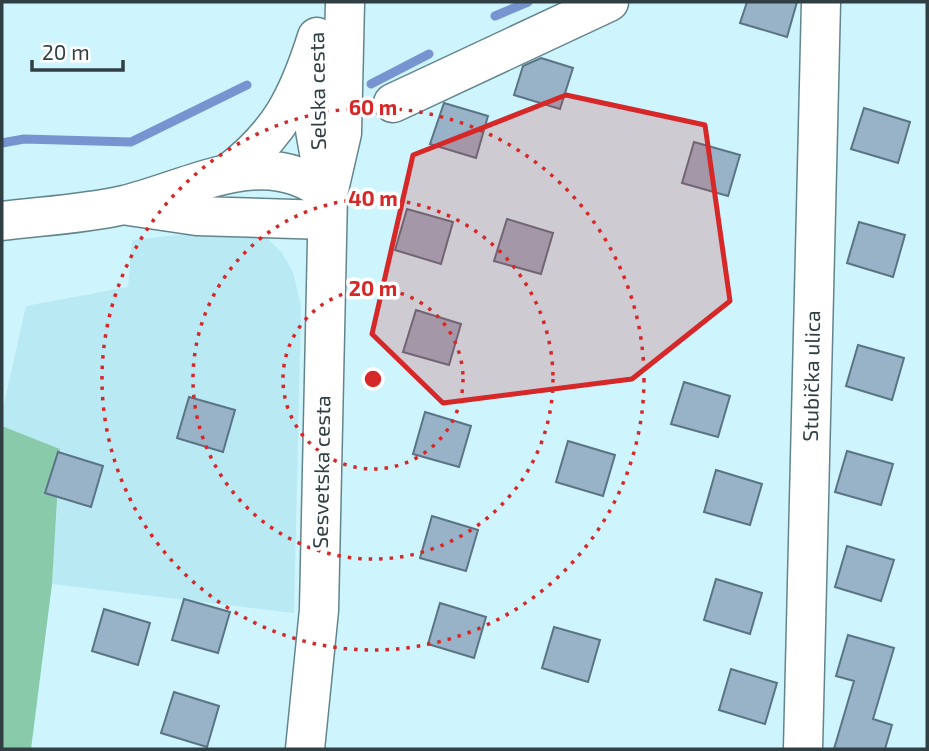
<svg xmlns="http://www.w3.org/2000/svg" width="929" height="751" font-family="'Exo 2',sans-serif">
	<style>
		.built { fill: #b9e9f3 }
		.green { fill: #88caaa }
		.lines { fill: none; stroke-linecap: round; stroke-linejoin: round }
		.stream { stroke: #7794d0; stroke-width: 9 }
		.building { fill: #98b3c7; stroke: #5a7486; stroke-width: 2 }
		.minor-casing { stroke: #62858d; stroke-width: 41 }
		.major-casing { stroke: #62858d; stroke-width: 41 }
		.highway-casing { stroke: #62858d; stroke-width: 41 }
		.minor { stroke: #fff; stroke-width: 38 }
		.major { stroke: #fff; stroke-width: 38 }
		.highway { stroke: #fff; stroke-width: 38 }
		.marked { fill: #d62828; fill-opacity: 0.2; stroke: #d62828; stroke-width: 5; stroke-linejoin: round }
		.ring { fill: none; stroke: #d62828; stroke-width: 3.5; stroke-dasharray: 3.5 7 }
		.labels { text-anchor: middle; stroke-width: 7; stroke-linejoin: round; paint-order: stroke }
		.street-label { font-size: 21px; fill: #303f43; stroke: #fff }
		.centre { fill: #d62828; stroke: #fff; stroke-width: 3.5 }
		.ring-label { font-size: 21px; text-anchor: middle; font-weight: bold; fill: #d62828; stroke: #fff; stroke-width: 7; stroke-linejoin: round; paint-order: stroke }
	</style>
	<rect width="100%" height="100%" fill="#cef4fd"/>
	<path class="built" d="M 230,229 L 266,237 L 282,253 L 293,272 L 301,306 L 294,613 L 52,584 L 60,449 L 2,426 L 2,413 L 26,306 L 128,287 L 132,240 Z"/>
	<path class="green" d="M 2,426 L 60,449 L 52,584 L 31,749 L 2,749 Z"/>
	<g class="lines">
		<path class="stream" d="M 495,16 L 528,2
			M 371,84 L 429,54
			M 2,143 L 24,139 L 131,142 L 247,85"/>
	</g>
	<path class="building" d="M 747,2 L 797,2 L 787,37 L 740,23 Z
		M 541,58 L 573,68 L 560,109 L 514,95 L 523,66 Z
		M 444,103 L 488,116 L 476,158 L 430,144 Z
		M 864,108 L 910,122 L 898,163 L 851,149 Z
		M 694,142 L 740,155 L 728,196 L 682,183 Z
		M 407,209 L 453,222 L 441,264 L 395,250 Z
		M 507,219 L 553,233 L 541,274 L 494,261 Z
		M 859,222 L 905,235 L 893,277 L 847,263 Z
		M 416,310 L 461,324 L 449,365 L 403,352 Z
		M 858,345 L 904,358 L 892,400 L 846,386 Z
		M 684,382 L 730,396 L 718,437 L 671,424 Z
		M 189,397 L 235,410 L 223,452 L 177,438 Z
		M 425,412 L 471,426 L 459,467 L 413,454 Z
		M 568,441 L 615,455 L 603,496 L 556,482 Z
		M 847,451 L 893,464 L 881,505 L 835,492 Z
		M 58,452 L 103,466 L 91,507 L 45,493 Z
		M 716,470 L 762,484 L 750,525 L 704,512 Z
		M 432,516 L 478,530 L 466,571 L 420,558 Z
		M 847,546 L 894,560 L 881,601 L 835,587 Z
		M 716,579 L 762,593 L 750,634 L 704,620 Z
		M 184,599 L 230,612 L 218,653 L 172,640 Z
		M 440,603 L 486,617 L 474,658 L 428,644 Z
		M 104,609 L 150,623 L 138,665 L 92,651 Z
		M 554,627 L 600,640 L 588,682 L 542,668 Z
		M 848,635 L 894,648 L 873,719 L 892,725 L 885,749 L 834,749 L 854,681 L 836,676 Z
		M 731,669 L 777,683 L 765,724 L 719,710 Z
		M 174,692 L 219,706 L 207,747 L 161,733 Z"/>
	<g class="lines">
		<defs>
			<path id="minor" d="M 393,103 L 609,2
				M 803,749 L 821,2"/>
			<path id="major" d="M 317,46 L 315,130 L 324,181
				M 305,749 L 319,610 L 328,194 L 342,133 L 345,2"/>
			<path id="highway" d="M 229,173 C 280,134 298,97 317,37
				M 129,206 L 197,216 L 327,220
				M 2,221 C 42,216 85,214 124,205 C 191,189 266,142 328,194"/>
		</defs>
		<use href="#minor" class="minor-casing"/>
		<use href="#major" class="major-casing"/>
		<use href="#highway" class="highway-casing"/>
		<use href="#minor" class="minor"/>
		<use href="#major" class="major"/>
		<use href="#highway" class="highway"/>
	</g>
	<path class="marked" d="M 566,95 L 705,125 L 730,301 L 632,379 L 443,403 L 372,334 L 413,155 Z"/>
	<g class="ring">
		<circle cx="373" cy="379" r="90"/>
		<circle cx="373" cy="379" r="180"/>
		<circle cx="373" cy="379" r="271"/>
	</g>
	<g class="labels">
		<g class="street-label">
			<text transform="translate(318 91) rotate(-91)" y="7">Selska cesta</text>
			<text transform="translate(812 376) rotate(-89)" y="7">Stubička ulica</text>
			<text transform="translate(322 472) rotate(-89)" y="7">Sesvetska cesta</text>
		</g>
	</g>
	<circle cx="373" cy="379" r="10" class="centre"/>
	<g class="ring-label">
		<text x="373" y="115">60 m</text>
		<text x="373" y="206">40 m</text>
		<text x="373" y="296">20 m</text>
	</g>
	<rect width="929" height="751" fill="none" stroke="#303f43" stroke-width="7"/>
	<path d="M32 60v10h91v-10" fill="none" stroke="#303f43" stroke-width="3.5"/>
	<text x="42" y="60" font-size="21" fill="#303f43" stroke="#ffffff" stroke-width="5" paint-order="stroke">20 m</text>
</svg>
